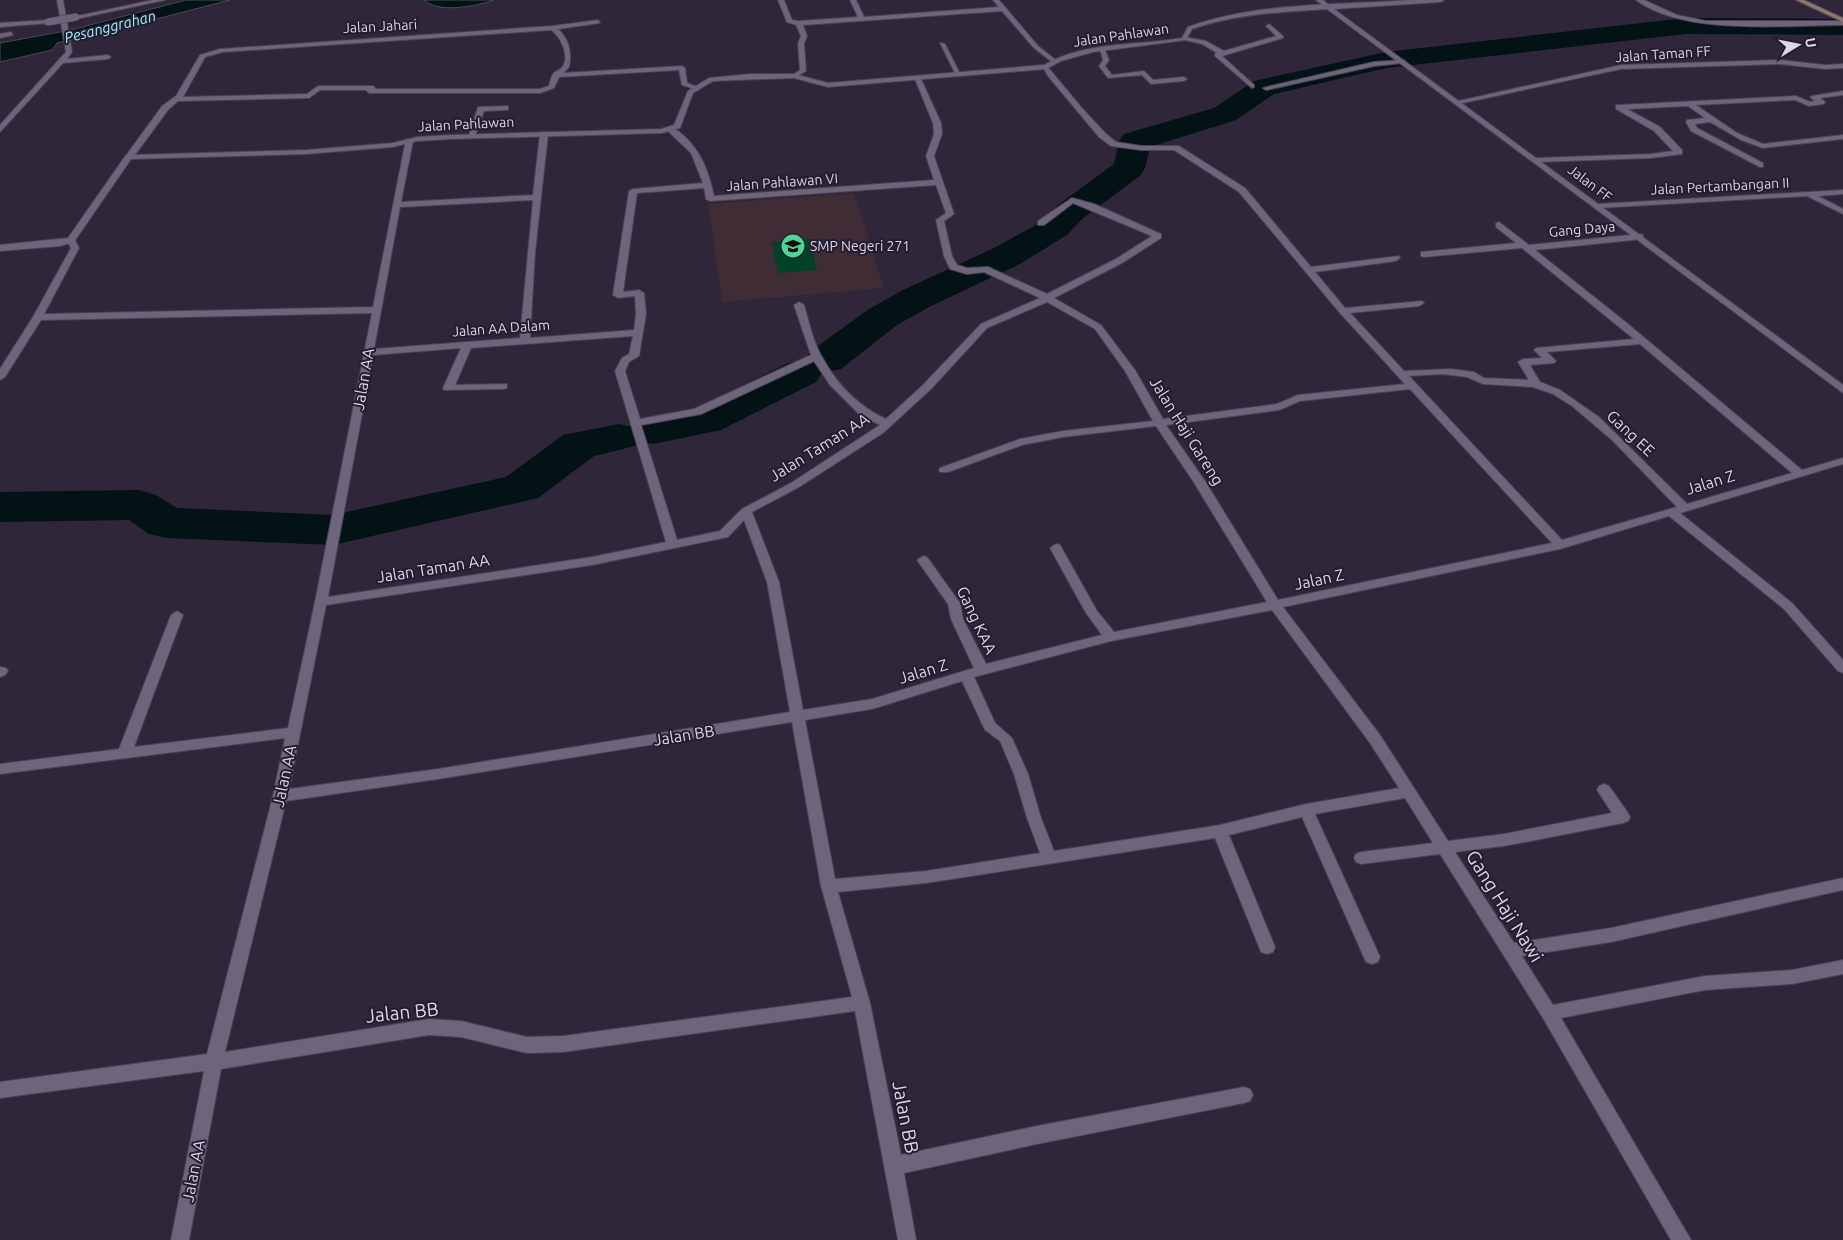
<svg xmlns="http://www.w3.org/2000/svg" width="1843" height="1240" font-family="Ubuntu,sans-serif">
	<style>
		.education { fill: #3f2c34 }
		.green { fill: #004128 }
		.water { fill: #031214; stroke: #444d52 }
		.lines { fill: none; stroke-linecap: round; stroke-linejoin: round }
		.river { fill: #031214; fill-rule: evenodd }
		.minor-casing { stroke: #4a4354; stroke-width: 2 }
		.tertiary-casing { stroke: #4a4354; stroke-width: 2 }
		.secondary-casing { stroke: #4a4354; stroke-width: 2 }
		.minor { fill: #6e647b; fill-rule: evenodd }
		.tertiary { fill: #6e647b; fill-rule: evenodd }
		.secondary { fill: #8c7769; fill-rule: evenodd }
		.minor-bridge-casing { stroke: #4a4354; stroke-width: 8; stroke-linecap: butt }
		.minor-bridge { stroke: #6e647b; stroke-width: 7 }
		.labels { text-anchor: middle; stroke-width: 4; stroke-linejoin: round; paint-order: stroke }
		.far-street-label { font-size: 14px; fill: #dcd7e4; stroke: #251c30 }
		.far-poi-label { font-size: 14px; fill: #dcd7e4; stroke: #251c30; text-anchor: start }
		.far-water-label { font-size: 15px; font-style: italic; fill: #96f2fc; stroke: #251c30 }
		.street-label { font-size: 16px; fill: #dcd7e4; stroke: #251c30 }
		.near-street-label { font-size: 19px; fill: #dcd7e4; stroke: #251c30 }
	</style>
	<rect width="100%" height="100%" fill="#2f263a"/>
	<path class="education" d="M 854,193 L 884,288 L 722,302 L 708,204 Z"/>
	<path class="green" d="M 810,239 L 817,270 L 778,273 L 772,242 Z"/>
	<path class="water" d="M 186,0 L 230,0 L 94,35 L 57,43 L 52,50 L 0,62 L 0,43 L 71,30 Z
		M 424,0 L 494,0 C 476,6 439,14 424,0 Z"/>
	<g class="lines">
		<path class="river" d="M 1686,18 L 1843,19 L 1843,35 L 1686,34 L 1386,68 L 1274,94 L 1236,120 L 1150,147 L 1145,168 L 1141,175 L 1082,219 L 1067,235 L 1020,264 L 931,306 L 897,325 L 841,369 L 826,372 L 820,371 L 822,373 L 816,382 L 721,430 L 653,444 L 639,441 L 635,446 L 594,456 L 538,498 L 333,545 L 166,538 L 149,534 L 129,520 L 0,522 L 0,492 L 139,490 L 156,495 L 177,508 L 333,515 L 506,477 L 563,435 L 619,424 L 633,427 L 637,422 L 694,410 L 786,364 L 801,360 L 807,362 L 805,360 L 811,351 L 869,309 L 903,290 L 994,248 L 1043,221 L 1058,205 L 1114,164 L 1119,141 L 1124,134 L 1214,108 L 1254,81 L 1386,52 Z"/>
		<defs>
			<path id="minor" d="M 57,0 L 63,0 L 72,52 L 67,59 L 108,55 L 111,57 L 108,59 L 63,63 L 0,132 L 0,125 L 66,52 Z
				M 153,0 L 165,0 L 76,19 L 73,17 Z
				M 778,0 L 784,0 L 792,20 L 799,21 L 858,17 L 850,0 L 856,0 L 864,17 L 999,7 L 993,0 L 999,0 L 1038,46 L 1057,61 L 1052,62 L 1034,48 L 1002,11 L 803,25 L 807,36 L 804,44 L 806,71 L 794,78 L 791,76 L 800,70 L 798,44 L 801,36 L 796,25 L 787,22 Z
				M 1316,0 L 1323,0 L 1330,6 L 1325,7 Z
				M 48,20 L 50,23 L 0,27 L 0,23 Z
				M 598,20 L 600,23 L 558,29 C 569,39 572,52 569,67 L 563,73 L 682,66 L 685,68 L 687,83 L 698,87 L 695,89 L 682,85 L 679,70 L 559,77 L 554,88 L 540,93 L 369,93 L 366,90 L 320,90 L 309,98 L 178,101 L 168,110 L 132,159 L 125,157 L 162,106 L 176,96 L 200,55 L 220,49 L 552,26 ZM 551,30 C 560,36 570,55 563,66 C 561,70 555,71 553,74 C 551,77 550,82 549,86 L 539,89 L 376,89 L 373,86 L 318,86 L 307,94 L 183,97 L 205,57 L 223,52 Z
				M 1269,24 L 1283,36 L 1283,38 L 1222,56 L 1254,85 L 1254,87 L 1252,88 L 1215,56 L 1215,54 L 1217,53 L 1202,44 L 1181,39 L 1184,37 L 1206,41 L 1224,51 L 1276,36 L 1266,26 Z
				M 11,32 L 13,35 L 0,38 L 0,34 Z
				M 940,43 L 945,44 L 961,76 L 956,75 Z
				M 1100,49 L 1105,50 L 1109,60 L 1105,66 L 1112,75 L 1144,71 L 1153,80 L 1184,77 L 1187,79 L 1184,81 L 1151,84 L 1142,75 L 1108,78 L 1099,66 L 1103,60 Z
				M 1404,60 L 1405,61 L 1402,63 L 1374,66 L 1266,90 L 1263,88 L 1374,62 Z
				M 1780,60 L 1825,65 L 1843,64 L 1843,68 L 1825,69 L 1780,64 L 1621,69 L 1458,104 L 1454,102 L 1621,65 Z
				M 1046,65 L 1081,107 L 1105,133 L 1116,142 L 1141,146 L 1179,146 L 1245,188 L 1311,267 L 1399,256 L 1400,258 L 1396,261 L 1315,272 L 1345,308 L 1422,301 L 1424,303 L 1419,306 L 1350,313 L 1404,371 L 1451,369 L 1474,372 L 1484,378 L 1529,380 L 1518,362 L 1523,359 L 1542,358 L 1534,350 L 1536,348 L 1634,339 L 1522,248 L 1424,257 L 1421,256 L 1421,252 L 1516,243 L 1496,227 L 1496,223 L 1499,222 L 1529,245 L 1640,234 L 1643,235 L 1643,239 L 1535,250 L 1628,324 L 1802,470 L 1843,458 L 1843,464 L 1680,513 L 1792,603 L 1843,660 L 1843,673 L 1838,671 L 1784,609 L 1669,516 L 1560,549 L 1283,607 L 1380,735 L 1448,841 L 1504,834 L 1612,813 L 1597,790 L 1599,786 L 1604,784 L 1609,786 L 1628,813 L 1630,817 L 1628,821 L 1623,823 L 1504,846 L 1455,852 L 1514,943 L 1611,928 L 1843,878 L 1843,890 L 1611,942 L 1522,956 L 1553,1005 L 1705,976 L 1792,970 L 1843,960 L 1843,974 L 1792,984 L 1705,990 L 1561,1018 L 1691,1240 L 1671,1240 L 1543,1018 L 1440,854 L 1361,864 L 1356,862 L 1354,858 L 1356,854 L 1361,852 L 1433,843 L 1405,798 L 1315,814 L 1380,957 L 1378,962 L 1372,964 L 1366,962 L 1302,817 L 1229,835 L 1275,947 L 1273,952 L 1267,954 L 1261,952 L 1259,947 L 1215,838 L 926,883 L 838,892 L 870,1003 L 901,1155 L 1037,1126 L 1244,1087 L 1250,1089 L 1253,1095 L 1250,1101 L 1244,1103 L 1037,1144 L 904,1173 L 916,1240 L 898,1240 L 855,1011 L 563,1052 L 527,1053 L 461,1037 L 429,1035 L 221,1069 L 189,1240 L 171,1240 L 204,1071 L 0,1098 L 0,1082 L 207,1054 L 273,796 L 285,738 L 0,774 L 0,764 L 119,749 L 171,615 L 177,611 L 183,615 L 134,747 L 288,728 L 315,602 L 372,313 L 41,320 L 5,377 L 0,380 L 0,369 L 33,317 L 71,248 L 67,240 L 68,238 L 74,238 L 79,248 L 44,314 L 373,307 L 406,139 L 413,141 L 401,202 L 533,195 L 540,134 L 544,132 L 548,134 L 535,252 L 530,338 L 634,330 L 636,314 L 635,296 L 618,298 L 613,295 L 629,191 L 633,189 L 703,183 L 691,153 L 669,132 L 669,128 C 675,128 678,131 683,135 C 702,152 709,173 714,196 L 934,180 L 926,156 L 934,134 L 933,123 L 915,79 L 918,77 L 921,79 L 941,123 L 942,134 L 934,156 L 954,214 L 944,221 L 952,256 L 957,265 L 967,268 L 988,267 L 1047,294 L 1116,259 L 1152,236 L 1073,203 L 1044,225 L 1038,225 L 1038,221 L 1072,198 L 1094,204 L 1161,234 L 1161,238 L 1122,263 L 1054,298 L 1101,325 L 1135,370 L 1163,419 L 1277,404 L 1298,395 L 1405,384 L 1340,313 L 1239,192 L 1174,150 L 1141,150 L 1111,146 L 1099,137 L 1048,76 L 1043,67 ZM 936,185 L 946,213 L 936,220 L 944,256 L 950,269 L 967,274 L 984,272 L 1040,298 L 981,324 L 923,385 L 886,419 C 859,407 836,383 822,357 C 813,342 809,322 804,305 L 799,302 L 794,305 L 811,355 L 694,409 L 640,419 L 625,371 L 629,362 L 639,356 L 646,314 L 644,293 L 639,290 L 623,292 L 637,193 L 704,188 L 706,199 L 710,201 ZM 533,200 L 520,338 L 374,349 L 400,207 ZM 1047,302 L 1095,329 L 1125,371 L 1153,421 L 1063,431 L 1020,439 L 940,468 L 939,470 L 940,472 L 948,472 L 1022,445 L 1063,437 L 1156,426 L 1193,481 L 1267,602 L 1114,632 L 1097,611 L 1060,545 L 1056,544 L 1050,548 L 1086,613 L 1102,635 L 986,664 L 963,619 L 960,603 L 927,557 L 923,556 L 917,560 L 948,604 L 951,619 L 974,668 L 872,699 L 803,710 L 779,582 L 752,512 L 799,487 L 883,433 L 931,389 L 987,328 ZM 633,336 L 629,354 L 622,358 L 615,371 L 666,542 L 592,557 L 328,597 L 373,355 L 461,348 L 443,388 L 444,390 L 503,389 L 507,388 L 507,384 L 455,385 L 471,348 ZM 1640,344 L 1792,473 L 1687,504 L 1599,417 L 1560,390 L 1540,382 L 1530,365 L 1554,363 L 1556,361 L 1547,352 ZM 814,361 L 830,385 L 861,416 L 880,425 L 791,483 L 742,509 L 720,531 L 677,540 L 641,425 L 701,414 ZM 1443,374 L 1467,377 L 1483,384 L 1533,387 L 1553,394 L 1572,406 L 1612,440 L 1677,507 L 1562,540 L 1409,376 ZM 1410,389 L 1552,543 L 1278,600 L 1205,481 L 1166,425 L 1279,410 L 1300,401 ZM 744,520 L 767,582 L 790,712 L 438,769 L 289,789 L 326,605 L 592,565 L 728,537 ZM 1272,610 L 1370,743 L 1399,788 L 1306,804 L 1220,825 L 1054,851 L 1041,818 L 1028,774 L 1012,738 L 995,723 L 974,677 L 1111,641 ZM 962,681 L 985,730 L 1000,741 L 1014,774 L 1027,818 L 1040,853 L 926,871 L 835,879 L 805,720 L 872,709 ZM 792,722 L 821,886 L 852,997 L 563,1036 L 527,1037 L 461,1021 L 429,1019 L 225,1052 L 286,801 L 438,779 Z
				M 1843,91 L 1843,95 L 1820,98 L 1825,102 L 1824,104 L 1809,106 L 1795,100 L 1696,105 L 1737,133 L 1763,144 L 1843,135 L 1843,139 L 1763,148 L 1741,140 L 1710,122 L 1695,124 L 1697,128 L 1763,163 L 1763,167 L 1760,167 L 1691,131 L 1686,122 L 1687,120 L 1705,118 L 1688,106 L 1627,109 L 1660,127 L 1682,150 L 1682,154 L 1651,158 L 1536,162 L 1532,160 L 1536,158 L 1651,154 L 1673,151 L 1654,131 L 1616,109 L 1616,105 L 1619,105 L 1796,96 L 1810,102 L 1815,101 L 1810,97 L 1812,96 Z
				M 508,106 L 508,110 L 505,110 L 484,111 L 475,136 L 468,138 L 478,107 Z
				M 1843,190 L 1843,194 L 1818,196 L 1843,209 L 1843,214 L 1807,196 L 1598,208 L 1594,206 L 1598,204 Z
				M 0,667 L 6,668 L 8,671 L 5,675 L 0,677 Z"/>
			<path id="tertiary" d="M 1412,0 L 1444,0 L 1441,2 L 1334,9 L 1843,385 L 1843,393 L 1327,9 C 1282,12 1235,14 1192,29 L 1186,40 L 1093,52 L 1061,61 L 1046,69 L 828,87 L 794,78 L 713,81 L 693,93 L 680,128 L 662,133 L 451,139 L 417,141 L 393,147 L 306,154 L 131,159 L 74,242 L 60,246 L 0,251 L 0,245 L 68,238 L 126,155 L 129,155 L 306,150 L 393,143 L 417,137 L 451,135 L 661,129 L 674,125 L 688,91 L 709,78 L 750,74 L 794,74 L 828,83 L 1044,65 C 1086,41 1136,46 1182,38 L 1188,27 C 1257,2 1339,5 1412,0 Z
				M 1636,0 L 1644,0 L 1677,15 L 1706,21 L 1843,21 L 1843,25 C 1784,25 1684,36 1636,0 Z"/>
			<path id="secondary" d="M 1796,0 L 1804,0 L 1843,18 L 1843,22 Z"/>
		</defs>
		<use href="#minor" class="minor-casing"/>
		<use href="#tertiary" class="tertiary-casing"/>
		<use href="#secondary" class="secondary-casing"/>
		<use href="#minor" class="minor"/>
		<use href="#tertiary" class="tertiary"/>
		<use href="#secondary" class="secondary"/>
		<defs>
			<path id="minor-bridge" d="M 48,22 L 76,17"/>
		</defs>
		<use href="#minor-bridge" class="minor-bridge-casing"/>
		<use href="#minor-bridge" class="minor-bridge"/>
	</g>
	<defs>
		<symbol id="school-disc" viewBox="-11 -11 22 22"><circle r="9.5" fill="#50d398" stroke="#251c30"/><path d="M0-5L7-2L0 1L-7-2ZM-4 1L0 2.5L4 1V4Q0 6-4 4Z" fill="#111"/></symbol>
	</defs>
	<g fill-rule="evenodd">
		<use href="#school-disc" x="779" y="232" width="28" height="28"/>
	</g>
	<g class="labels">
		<g class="far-street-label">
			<text transform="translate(380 26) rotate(-3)" y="5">Jalan Jahari</text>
			<text transform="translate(1121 35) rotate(-8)" y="5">Jalan Pahlawan</text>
			<text transform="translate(1663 54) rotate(-4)" y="5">Jalan Taman FF</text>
			<text transform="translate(466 124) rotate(-3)" y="5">Jalan Pahlawan</text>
			<text transform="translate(782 182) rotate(-4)" y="5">Jalan Pahlawan VI</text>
			<text transform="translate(1590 183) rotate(37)" y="5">Jalan FF</text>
			<text transform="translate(1720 186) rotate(-3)" y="5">Jalan Pertambangan II</text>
			<text transform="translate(1582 229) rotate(-5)" y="5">Gang Daya</text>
			<text transform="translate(501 328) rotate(-4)" y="5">Jalan AA Dalam</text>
		</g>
		<g class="far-poi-label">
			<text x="810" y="251">SMP Negeri 271</text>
		</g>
		<g class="far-water-label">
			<text transform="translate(110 27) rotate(-14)" y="5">Pesanggrahan</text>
		</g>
		<g class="street-label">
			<text transform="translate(363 379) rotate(-80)" y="6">Jalan AA</text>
			<text transform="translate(1187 431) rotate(58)" y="6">Jalan Haji Gareng</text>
			<text transform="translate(1631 433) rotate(43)" y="6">Gang EE</text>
			<text transform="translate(819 447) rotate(-32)" y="6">Jalan Taman AA</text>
			<text transform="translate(1710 482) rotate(-17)" y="6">Jalan Z</text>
			<text transform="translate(433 568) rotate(-9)" y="6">Jalan Taman AA</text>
			<text transform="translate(1319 579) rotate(-12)" y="6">Jalan Z</text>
			<text transform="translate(977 620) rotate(65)" y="6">Gang KAA</text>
			<text transform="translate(923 671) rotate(-17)" y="6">Jalan Z</text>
			<text transform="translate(684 735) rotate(-9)" y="6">Jalan BB</text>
			<text transform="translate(284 776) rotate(-78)" y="6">Jalan AA</text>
			<text transform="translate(193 1171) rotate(-79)" y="6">Jalan AA</text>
		</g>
		<g class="near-street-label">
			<text transform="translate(1505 906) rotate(58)" y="7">Gang Haji Nawi</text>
			<text transform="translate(402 1012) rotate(-6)" y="7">Jalan BB</text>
			<text transform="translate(906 1117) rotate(79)" y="7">Jalan BB</text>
		</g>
	</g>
	<g transform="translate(1798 45) rotate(80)" stroke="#251c30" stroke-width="4" paint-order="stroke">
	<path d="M0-4L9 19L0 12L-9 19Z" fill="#dcd7e4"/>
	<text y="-8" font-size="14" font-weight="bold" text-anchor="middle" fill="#dcd7e4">U</text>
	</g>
</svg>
